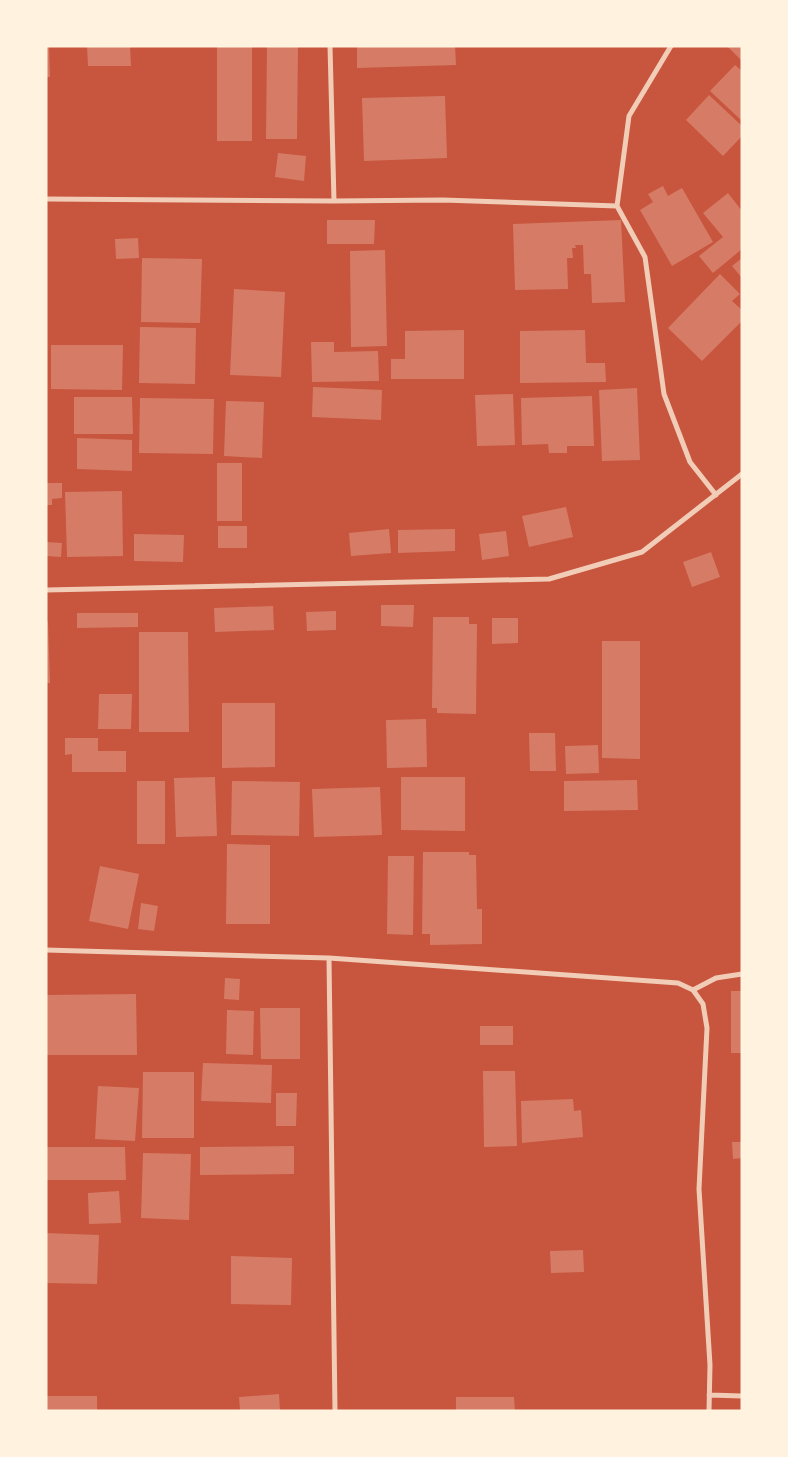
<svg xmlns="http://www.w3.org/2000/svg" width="788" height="1457" font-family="'Exo 2',sans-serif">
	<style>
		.building { fill: #d67c66 }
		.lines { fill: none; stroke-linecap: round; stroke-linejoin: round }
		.minor { stroke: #f1ccb7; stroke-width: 5 }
	</style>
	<rect width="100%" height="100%" fill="#c8553d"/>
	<path class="building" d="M 46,46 L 49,46 L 50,77 L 46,77 Z
		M 87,46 L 130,46 L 131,66 L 88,66 Z
		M 217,46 L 252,46 L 252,141 L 217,141 Z
		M 267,46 L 298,46 L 297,139 L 266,139 Z
		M 357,46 L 455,46 L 456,65 L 357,68 Z
		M 727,46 L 742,46 L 742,61 Z
		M 735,65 L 742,71 L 742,121 L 710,91 Z
		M 709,95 L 742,126 L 742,136 L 723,156 L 686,120 Z
		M 445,96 L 447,158 L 364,161 L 362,98 Z
		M 278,153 L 306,156 L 304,181 L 275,177 Z
		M 663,186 L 668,196 L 682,188 L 713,242 L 672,266 L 640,210 L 653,202 L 648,194 Z
		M 728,193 L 742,211 L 742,249 L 713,273 L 699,256 L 723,237 L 703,213 Z
		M 327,220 L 375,220 L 374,244 L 327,244 Z
		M 621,220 L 625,302 L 592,303 L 591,274 L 584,274 L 583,245 L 575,245 L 576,248 L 572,248 L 573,258 L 567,258 L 568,289 L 515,290 L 513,224 Z
		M 138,238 L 139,258 L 116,259 L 115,239 Z
		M 385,250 L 387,346 L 351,347 L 350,251 Z
		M 142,258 L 202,259 L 200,323 L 141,322 Z
		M 742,258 L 742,278 L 732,266 Z
		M 720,274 L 740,294 L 732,301 L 742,310 L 742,321 L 702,361 L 668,328 Z
		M 234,289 L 285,292 L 281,377 L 230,375 Z
		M 140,327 L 196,328 L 195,384 L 139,383 Z
		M 464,330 L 464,379 L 391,379 L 391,359 L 405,359 L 405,331 Z
		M 585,330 L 586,363 L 605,363 L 606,382 L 520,383 L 520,331 Z
		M 311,342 L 334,342 L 334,352 L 378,351 L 379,381 L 312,382 Z
		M 51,345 L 123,345 L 122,390 L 51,389 Z
		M 313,387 L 382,390 L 381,420 L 312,417 Z
		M 637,388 L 640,460 L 602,461 L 599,390 Z
		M 513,394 L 515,445 L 477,446 L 475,395 Z
		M 592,396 L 594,446 L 567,446 L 567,453 L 549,453 L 548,444 L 522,445 L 521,398 Z
		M 74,397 L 132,397 L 133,434 L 74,434 Z
		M 140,398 L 214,399 L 213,454 L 139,453 Z
		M 226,401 L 264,402 L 262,458 L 224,456 Z
		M 77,438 L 132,440 L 132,471 L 77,469 Z
		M 217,463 L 242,463 L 242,521 L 217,521 Z
		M 46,483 L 62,483 L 62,498 L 52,499 L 52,505 L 46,505 Z
		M 122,491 L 123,556 L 67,557 L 65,492 Z
		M 566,507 L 573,537 L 529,547 L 522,516 Z
		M 218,526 L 247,526 L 247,548 L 218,548 Z
		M 389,529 L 391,553 L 351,556 L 349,533 Z
		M 455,529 L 455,551 L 398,553 L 398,530 Z
		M 506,531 L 509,556 L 482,560 L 479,534 Z
		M 134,534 L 184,535 L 183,562 L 134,561 Z
		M 46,542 L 62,543 L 61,557 L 46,556 Z
		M 711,552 L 720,577 L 692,587 L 683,562 Z
		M 381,605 L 414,605 L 413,627 L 381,626 Z
		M 273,606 L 274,630 L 215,632 L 214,608 Z
		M 336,611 L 336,630 L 307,631 L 306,612 Z
		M 77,613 L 138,613 L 138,627 L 77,628 Z
		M 433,617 L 469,617 L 469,624 L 477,624 L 476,714 L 437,713 L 437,708 L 432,708 Z
		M 492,618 L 518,618 L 518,643 L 492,644 Z
		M 48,621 L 50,683 L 46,683 L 46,622 Z
		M 139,632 L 188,632 L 189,732 L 139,732 Z
		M 602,641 L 640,641 L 640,759 L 602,758 Z
		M 99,694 L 132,694 L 131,729 L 98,729 Z
		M 222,703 L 275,703 L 275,767 L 222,768 Z
		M 426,719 L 427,767 L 387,768 L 386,720 Z
		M 529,733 L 555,733 L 556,771 L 530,771 Z
		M 65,738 L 98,738 L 98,751 L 126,751 L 126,772 L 72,772 L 72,754 L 65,755 Z
		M 598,745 L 599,773 L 566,774 L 565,746 Z
		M 215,777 L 217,836 L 176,837 L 174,778 Z
		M 401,777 L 465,777 L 465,831 L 401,830 Z
		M 637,780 L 638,810 L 564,811 L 564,781 Z
		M 137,781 L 165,781 L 165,844 L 137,844 Z
		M 232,781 L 300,782 L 299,836 L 231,835 Z
		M 380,787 L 382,835 L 314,837 L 312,789 Z
		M 227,844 L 270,845 L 270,924 L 226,924 Z
		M 423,852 L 469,852 L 469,855 L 476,855 L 477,909 L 482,909 L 482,944 L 430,945 L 430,934 L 422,934 Z
		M 388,856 L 414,856 L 413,935 L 387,934 Z
		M 100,866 L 139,874 L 128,929 L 89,921 Z
		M 141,903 L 158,906 L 154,931 L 138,929 Z
		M 225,978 L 240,979 L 239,1000 L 224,999 Z
		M 731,991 L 742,991 L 742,1053 L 731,1053 Z
		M 136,994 L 137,1055 L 46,1055 L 46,995 Z
		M 260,1008 L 300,1008 L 300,1059 L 261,1059 Z
		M 227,1010 L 254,1011 L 253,1055 L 226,1054 Z
		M 480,1026 L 513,1026 L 513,1045 L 480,1045 Z
		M 203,1063 L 272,1065 L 271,1103 L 201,1101 Z
		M 483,1071 L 515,1071 L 517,1146 L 484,1147 Z
		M 143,1072 L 194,1072 L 194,1138 L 142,1138 Z
		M 98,1086 L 139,1088 L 135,1141 L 95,1139 Z
		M 276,1093 L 297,1093 L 296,1126 L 276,1126 Z
		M 573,1099 L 574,1111 L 581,1110 L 583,1137 L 522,1143 L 521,1101 Z
		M 732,1142 L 742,1142 L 742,1158 L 733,1159 Z
		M 294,1146 L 294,1174 L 200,1175 L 200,1147 Z
		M 46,1147 L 125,1147 L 126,1180 L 46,1180 Z
		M 143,1153 L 191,1154 L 189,1220 L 141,1218 Z
		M 119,1191 L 121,1223 L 89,1224 L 88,1193 Z
		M 46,1233 L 99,1235 L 97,1284 L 46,1283 Z
		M 583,1250 L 584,1272 L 551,1273 L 550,1251 Z
		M 231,1256 L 292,1258 L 291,1305 L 231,1304 Z
		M 279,1394 L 280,1411 L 240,1411 L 239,1397 Z
		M 46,1396 L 97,1396 L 97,1411 L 46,1411 Z
		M 456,1397 L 514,1397 L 515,1411 L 456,1411 Z"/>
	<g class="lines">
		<path class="minor" d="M 330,46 L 334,201
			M 671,46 L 629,116 L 617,206 L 645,257 L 664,394 L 690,462 L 716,495
			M 46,199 L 334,201 L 443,200 L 617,206
			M 46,590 L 549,579 L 642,552 L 742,474
			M 46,950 L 329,958 L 678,983 L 693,990 L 703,1004 L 707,1028 L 699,1189 L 710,1365 L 709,1411
			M 329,958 L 335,1411
			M 693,990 L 716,978 L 742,974
			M 709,1395 L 742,1396"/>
	</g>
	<rect width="788" height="1457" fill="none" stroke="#fff3e0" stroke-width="95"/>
</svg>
